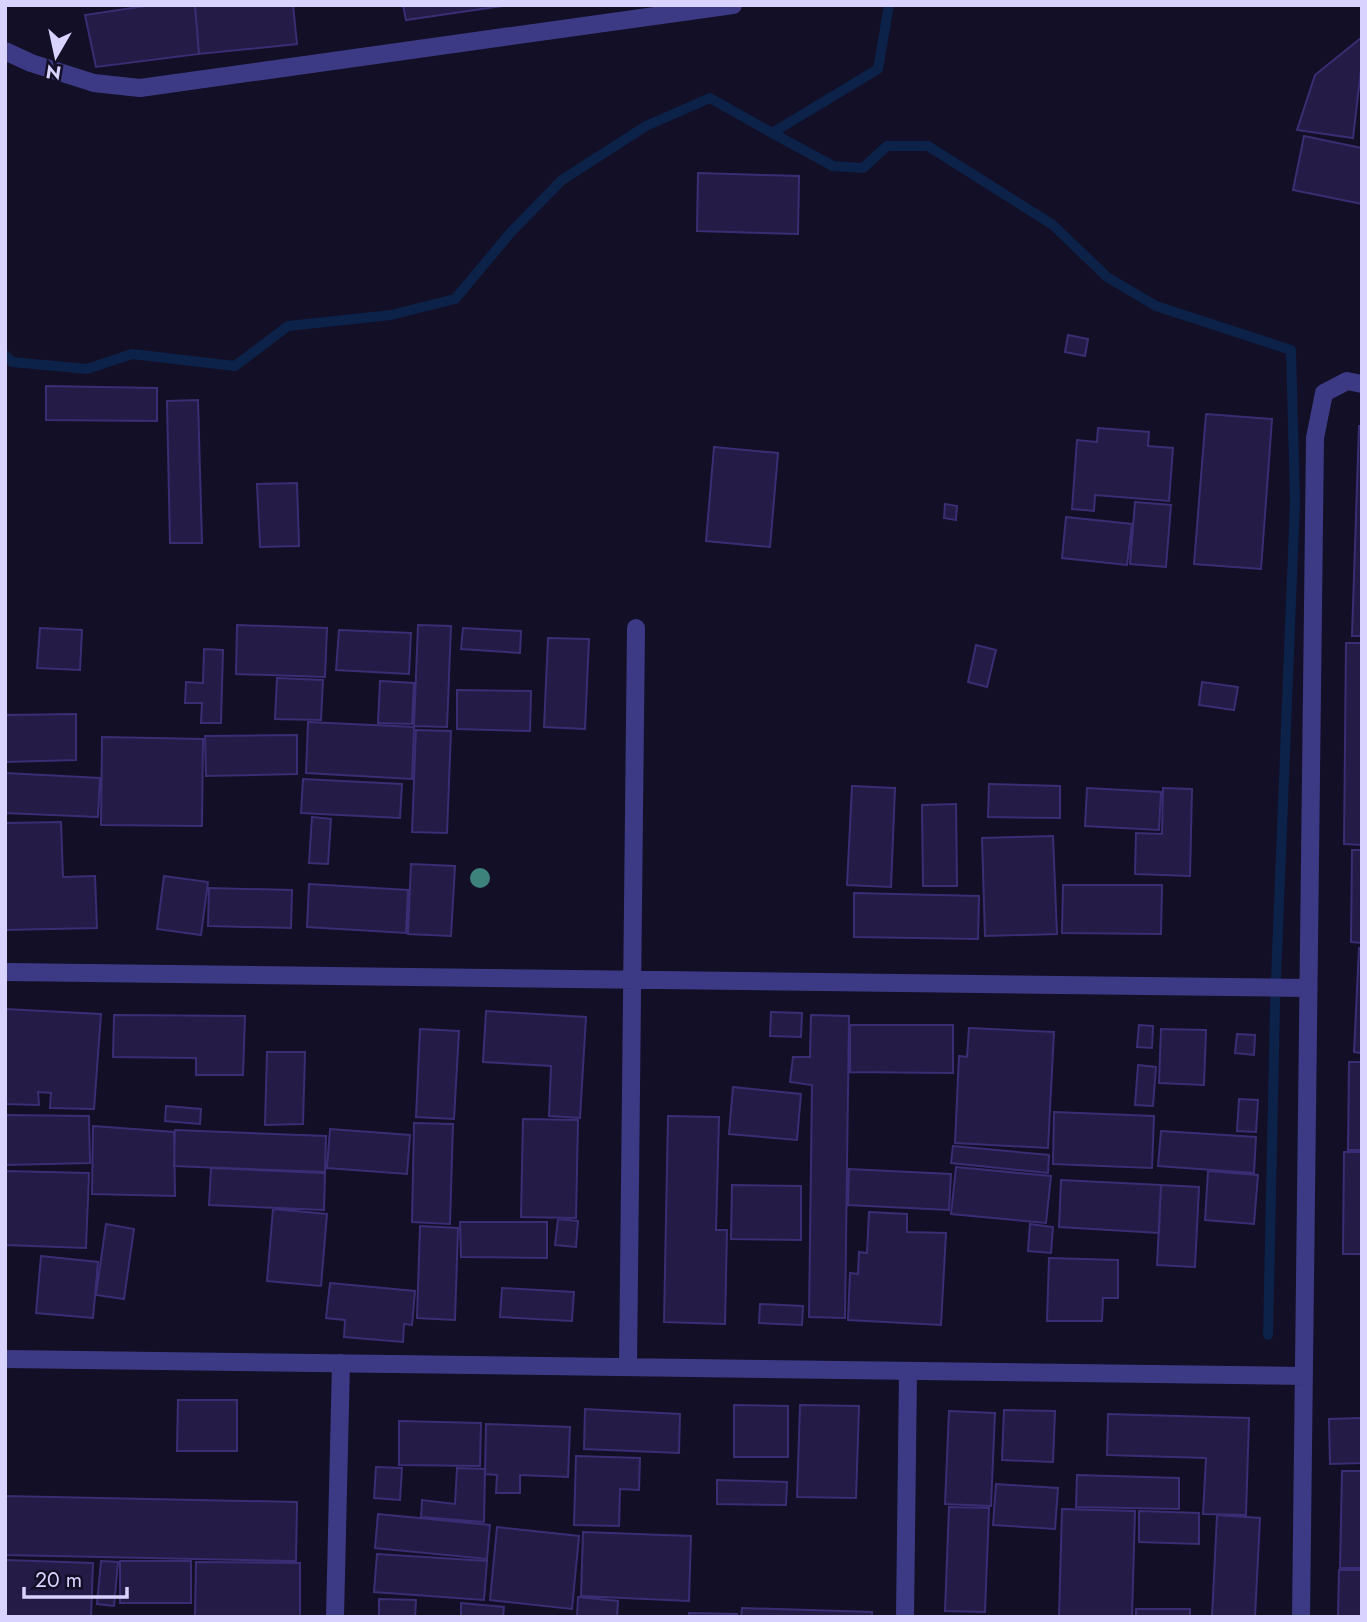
<svg xmlns="http://www.w3.org/2000/svg" width="1367" height="1622" font-family="Jost,sans-serif">
	<style>
		.lines { fill: none; stroke-linecap: round; stroke-linejoin: round }
		.stream { stroke: #0c2248; stroke-width: 10 }
		.building { fill: #241b47; stroke: #3b2d73; stroke-width: 2 }
		.minor { stroke: #3d3a85; stroke-width: 18 }
		.tree { fill: #3d827b }
	</style>
	<rect width="100%" height="100%" fill="#130f26"/>
	<g class="lines">
		<path class="stream" d="M 772,133 L 833,166 L 863,168 L 887,146 L 928,146 L 1053,225 L 1107,277 L 1156,306 L 1291,350 L 1295,501 L 1275,1005 L 1268,1335
			M 5,355 L 12,362 L 87,369 L 132,354 L 235,366 L 288,326 L 391,315 L 455,299 L 512,231 L 562,180 L 646,126 L 710,98 L 772,133 L 878,69 L 889,5"/>
	</g>
	<path class="building" d="M 152,5 L 195,5 L 199,54 L 96,67 L 85,15 Z
		M 195,5 L 293,5 L 297,44 L 199,54 Z
		M 403,5 L 509,5 L 406,20 Z
		M 1362,37 L 1362,61 L 1353,138 L 1297,130 L 1315,75 Z
		M 1304,136 L 1362,148 L 1362,204 L 1293,190 Z
		M 698,173 L 799,176 L 798,234 L 697,231 Z
		M 1068,335 L 1088,339 L 1085,356 L 1065,352 Z
		M 46,386 L 157,388 L 157,421 L 46,420 Z
		M 198,400 L 202,543 L 170,543 L 167,401 Z
		M 1206,414 L 1272,419 L 1261,569 L 1194,564 Z
		M 1359,426 L 1362,426 L 1362,636 L 1352,636 Z
		M 1098,428 L 1149,432 L 1148,446 L 1173,448 L 1169,501 L 1095,495 L 1094,511 L 1072,509 L 1077,440 L 1097,442 Z
		M 714,447 L 778,453 L 770,547 L 706,541 Z
		M 297,483 L 299,546 L 260,547 L 257,484 Z
		M 1135,502 L 1171,505 L 1166,567 L 1130,564 Z
		M 945,504 L 957,506 L 956,520 L 944,518 Z
		M 1066,517 L 1132,524 L 1127,565 L 1062,558 Z
		M 237,625 L 327,628 L 325,677 L 236,674 Z
		M 418,625 L 451,626 L 447,727 L 414,726 Z
		M 40,628 L 82,630 L 80,670 L 37,668 Z
		M 463,628 L 521,631 L 520,653 L 461,649 Z
		M 339,630 L 411,633 L 409,674 L 336,670 Z
		M 548,638 L 589,639 L 585,729 L 544,727 Z
		M 1346,643 L 1362,643 L 1362,845 L 1344,844 Z
		M 976,645 L 996,650 L 987,687 L 968,682 Z
		M 204,649 L 223,650 L 221,723 L 201,723 L 202,703 L 185,703 L 186,682 L 203,683 Z
		M 277,678 L 323,680 L 321,720 L 275,719 Z
		M 380,681 L 414,683 L 412,724 L 378,723 Z
		M 1202,682 L 1238,687 L 1234,710 L 1199,705 Z
		M 457,690 L 531,691 L 530,731 L 457,729 Z
		M 76,714 L 76,760 L 5,762 L 5,715 Z
		M 308,722 L 414,727 L 412,779 L 306,773 Z
		M 416,730 L 451,731 L 447,833 L 412,832 Z
		M 297,735 L 297,774 L 206,776 L 205,736 Z
		M 102,737 L 203,739 L 202,826 L 101,825 Z
		M 5,773 L 100,778 L 98,817 L 5,813 Z
		M 303,779 L 402,784 L 400,818 L 301,813 Z
		M 989,784 L 1060,786 L 1060,818 L 988,817 Z
		M 852,786 L 895,788 L 891,887 L 847,885 Z
		M 1087,788 L 1161,792 L 1159,830 L 1085,826 Z
		M 1163,788 L 1192,789 L 1190,876 L 1135,874 L 1136,833 L 1162,834 Z
		M 956,804 L 957,886 L 923,886 L 922,805 Z
		M 312,817 L 331,819 L 328,864 L 309,863 Z
		M 61,822 L 63,877 L 95,876 L 97,928 L 5,930 L 5,823 Z
		M 1053,836 L 1057,934 L 985,936 L 982,838 Z
		M 1352,850 L 1362,850 L 1362,943 L 1351,942 Z
		M 411,864 L 455,866 L 451,936 L 408,934 Z
		M 164,876 L 208,882 L 201,935 L 157,929 Z
		M 309,884 L 408,890 L 406,933 L 307,927 Z
		M 1063,885 L 1162,885 L 1161,934 L 1062,933 Z
		M 209,888 L 292,890 L 291,928 L 208,926 Z
		M 854,893 L 979,896 L 978,939 L 854,937 Z
		M 1359,948 L 1362,949 L 1362,1053 L 1354,1052 Z
		M 5,1009 L 101,1014 L 94,1109 L 50,1108 L 51,1093 L 38,1092 L 39,1105 L 5,1104 Z
		M 486,1011 L 586,1017 L 580,1118 L 549,1116 L 551,1066 L 483,1062 Z
		M 771,1012 L 802,1013 L 801,1037 L 770,1036 Z
		M 114,1015 L 245,1016 L 243,1075 L 196,1075 L 196,1058 L 113,1057 Z
		M 811,1015 L 849,1016 L 845,1318 L 809,1317 L 812,1085 L 790,1082 L 793,1057 L 810,1057 Z
		M 850,1025 L 953,1025 L 953,1073 L 850,1072 Z
		M 1139,1025 L 1153,1026 L 1152,1048 L 1137,1047 Z
		M 969,1028 L 1054,1032 L 1048,1148 L 955,1143 L 959,1056 L 967,1057 Z
		M 420,1029 L 459,1031 L 454,1119 L 416,1117 Z
		M 1161,1029 L 1206,1030 L 1204,1085 L 1159,1083 Z
		M 1237,1034 L 1255,1035 L 1254,1055 L 1235,1053 Z
		M 267,1052 L 305,1052 L 303,1124 L 265,1125 Z
		M 1349,1062 L 1362,1062 L 1362,1150 L 1348,1150 Z
		M 1138,1065 L 1156,1067 L 1153,1106 L 1135,1105 Z
		M 733,1087 L 801,1094 L 797,1140 L 729,1134 Z
		M 1239,1099 L 1258,1100 L 1256,1132 L 1237,1131 Z
		M 166,1106 L 201,1109 L 200,1124 L 165,1121 Z
		M 1054,1112 L 1154,1116 L 1152,1168 L 1053,1164 Z
		M 5,1115 L 89,1116 L 90,1163 L 5,1165 Z
		M 668,1116 L 719,1117 L 716,1230 L 727,1230 L 725,1324 L 664,1322 Z
		M 523,1119 L 578,1120 L 576,1218 L 521,1217 Z
		M 414,1123 L 453,1124 L 450,1224 L 412,1222 Z
		M 93,1126 L 174,1132 L 175,1196 L 92,1194 Z
		M 330,1129 L 410,1135 L 407,1174 L 327,1168 Z
		M 175,1130 L 326,1136 L 325,1172 L 174,1166 Z
		M 1161,1131 L 1256,1137 L 1254,1173 L 1158,1166 Z
		M 953,1146 L 1049,1155 L 1048,1173 L 951,1163 Z
		M 1344,1152 L 1362,1152 L 1362,1254 L 1343,1254 Z
		M 956,1167 L 1051,1176 L 1046,1223 L 951,1214 Z
		M 211,1168 L 325,1173 L 324,1210 L 209,1205 Z
		M 849,1169 L 951,1174 L 949,1210 L 848,1205 Z
		M 5,1171 L 89,1173 L 86,1248 L 5,1245 Z
		M 1208,1171 L 1258,1175 L 1254,1224 L 1205,1220 Z
		M 1061,1180 L 1161,1185 L 1159,1233 L 1059,1227 Z
		M 732,1185 L 801,1186 L 801,1240 L 731,1239 Z
		M 1161,1185 L 1199,1187 L 1195,1267 L 1157,1265 Z
		M 273,1209 L 327,1214 L 321,1286 L 267,1281 Z
		M 869,1212 L 907,1214 L 907,1232 L 946,1233 L 941,1325 L 848,1320 L 850,1273 L 858,1274 L 859,1252 L 867,1253 Z
		M 558,1219 L 578,1221 L 576,1247 L 555,1245 Z
		M 460,1222 L 547,1222 L 547,1258 L 461,1257 Z
		M 106,1224 L 134,1229 L 124,1299 L 96,1295 Z
		M 1030,1224 L 1053,1227 L 1051,1253 L 1028,1251 Z
		M 420,1226 L 458,1228 L 455,1320 L 417,1318 Z
		M 41,1256 L 98,1262 L 93,1318 L 36,1313 Z
		M 1049,1258 L 1118,1260 L 1118,1298 L 1103,1298 L 1102,1321 L 1047,1321 Z
		M 330,1283 L 415,1291 L 412,1325 L 404,1324 L 403,1342 L 344,1337 L 345,1320 L 326,1318 Z
		M 502,1288 L 574,1292 L 572,1321 L 500,1317 Z
		M 760,1304 L 803,1306 L 802,1325 L 759,1323 Z
		M 178,1400 L 237,1400 L 237,1451 L 177,1451 Z
		M 734,1405 L 788,1406 L 788,1457 L 734,1457 Z
		M 800,1405 L 859,1406 L 856,1498 L 797,1497 Z
		M 585,1409 L 680,1414 L 679,1453 L 584,1449 Z
		M 1004,1410 L 1055,1411 L 1053,1462 L 1002,1460 Z
		M 949,1411 L 995,1413 L 991,1506 L 945,1504 Z
		M 1108,1414 L 1249,1418 L 1246,1515 L 1203,1514 L 1206,1458 L 1107,1455 Z
		M 1362,1418 L 1362,1463 L 1330,1464 L 1329,1419 Z
		M 399,1421 L 481,1423 L 480,1466 L 399,1465 Z
		M 486,1424 L 570,1427 L 568,1477 L 520,1475 L 520,1493 L 496,1493 L 497,1475 L 485,1474 Z
		M 576,1456 L 640,1458 L 639,1490 L 620,1489 L 619,1526 L 574,1525 Z
		M 376,1467 L 402,1468 L 400,1500 L 374,1498 Z
		M 457,1468 L 485,1469 L 484,1522 L 421,1517 L 422,1500 L 455,1504 Z
		M 1342,1471 L 1362,1471 L 1362,1568 L 1340,1568 Z
		M 1077,1475 L 1179,1478 L 1179,1509 L 1076,1507 Z
		M 717,1480 L 787,1482 L 786,1505 L 717,1504 Z
		M 996,1484 L 1058,1488 L 1055,1529 L 993,1525 Z
		M 5,1496 L 297,1502 L 296,1561 L 5,1555 Z
		M 949,1507 L 989,1508 L 985,1612 L 945,1611 Z
		M 1062,1509 L 1135,1511 L 1132,1617 L 1059,1617 Z
		M 1139,1511 L 1199,1513 L 1199,1544 L 1139,1542 Z
		M 378,1514 L 490,1525 L 487,1559 L 375,1548 Z
		M 1217,1515 L 1260,1518 L 1255,1617 L 1212,1617 Z
		M 497,1527 L 579,1536 L 572,1609 L 490,1600 Z
		M 583,1532 L 691,1536 L 689,1601 L 581,1596 Z
		M 377,1554 L 487,1561 L 484,1600 L 374,1592 Z
		M 5,1560 L 93,1563 L 91,1617 L 5,1617 Z
		M 101,1561 L 118,1562 L 114,1606 L 97,1604 Z
		M 120,1561 L 191,1561 L 191,1603 L 120,1603 Z
		M 196,1562 L 300,1563 L 300,1617 L 195,1617 Z
		M 1339,1570 L 1362,1570 L 1362,1617 L 1338,1617 Z
		M 578,1597 L 618,1601 L 617,1617 L 577,1616 Z
		M 379,1599 L 416,1600 L 415,1617 L 379,1617 Z
		M 461,1603 L 504,1607 L 503,1617 L 461,1617 Z
		M 742,1608 L 872,1612 L 872,1617 L 741,1617 Z
		M 1136,1609 L 1190,1609 L 1190,1617 L 1136,1617 Z
		M 689,1613 L 737,1614 L 737,1617 L 689,1617 Z"/>
	<g class="lines">
		<path class="minor" d="M 5,51 L 31,63 L 94,83 L 140,88 L 733,5
			M 5,972 L 1307,988
			M 5,1359 L 1303,1376
			M 628,1367 L 636,628
			M 335,1617 L 341,1363
			M 905,1617 L 908,1371
			M 1301,1617 L 1315,438 L 1324,393 L 1347,381 L 1362,384"/>
	</g>
	<circle class="tree" cx="480" cy="878" r="10"/>
	<rect width="1367" height="1622" fill="none" stroke="#d9d4ff" stroke-width="14"/>
	<g transform="translate(56 56) rotate(189)" stroke="#130f26" stroke-width="5" paint-order="stroke">
	<path d="M0-5L12 26L0 18L-12 26Z" fill="#d9d4ff"/>
	<text y="-10" font-size="19" font-weight="bold" text-anchor="middle" fill="#d9d4ff">N</text>
	</g>
	<path d="M24 1587v10h103v-10" fill="none" stroke="#d9d4ff" stroke-width="3.5"/>
	<text x="35" y="1587" font-size="21" fill="#d9d4ff" stroke="#130f26" stroke-width="5" paint-order="stroke">20 m</text>
</svg>
